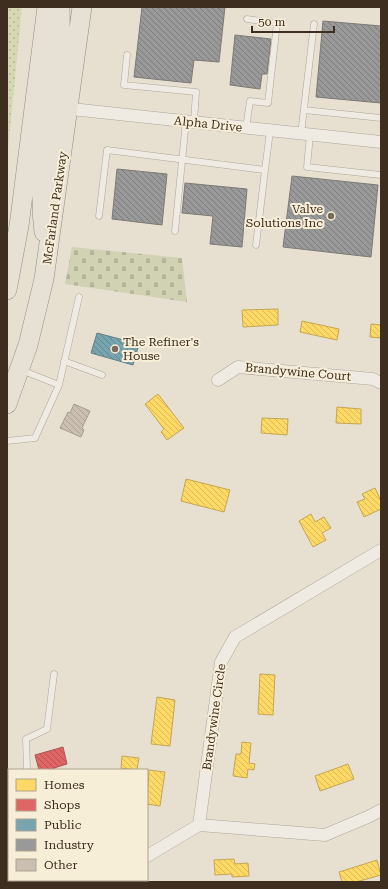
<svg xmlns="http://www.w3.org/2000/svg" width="388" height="889" font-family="'Roboto Serif',serif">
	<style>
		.grass { fill: url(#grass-dots) }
		.cemetery { fill: url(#cemetery-stones) }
		.homes { fill: url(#homes-back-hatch); stroke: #c5a651 }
		.shops { fill: url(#shops-back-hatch); stroke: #af5551 }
		.public { fill: url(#public-back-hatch); stroke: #658184 }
		.industry { fill: url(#industry-back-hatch); stroke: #7d7975 }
		.building { fill: url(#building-back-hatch); stroke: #a89c90 }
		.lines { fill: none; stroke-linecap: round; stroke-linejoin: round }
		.lane-casing { stroke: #ada599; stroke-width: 7 }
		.street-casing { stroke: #ada599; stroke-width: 13 }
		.primary-casing { stroke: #928b80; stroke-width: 20 }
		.lane { stroke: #efebe3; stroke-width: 6 }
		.street { stroke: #efebe3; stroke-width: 12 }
		.primary { stroke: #e6e1d4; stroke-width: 19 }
		.poi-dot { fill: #786c5e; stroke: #f7eed8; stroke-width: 1.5 }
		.labels { text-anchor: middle; stroke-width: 4; stroke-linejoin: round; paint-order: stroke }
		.street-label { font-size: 12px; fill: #3d2e20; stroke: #f7eed8 }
		.poi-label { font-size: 12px; fill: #3d2e20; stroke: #f7eed8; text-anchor: end }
	</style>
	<defs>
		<pattern id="grass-dots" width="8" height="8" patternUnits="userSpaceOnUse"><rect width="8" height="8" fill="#d6d7b3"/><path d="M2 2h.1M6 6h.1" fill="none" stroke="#b9b99a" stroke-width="1.8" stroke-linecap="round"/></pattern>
		<pattern id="cemetery-stones" width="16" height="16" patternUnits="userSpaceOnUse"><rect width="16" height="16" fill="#d1d1b3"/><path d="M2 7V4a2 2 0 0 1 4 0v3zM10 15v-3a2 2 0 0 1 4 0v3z" fill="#b4b49a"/></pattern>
		<pattern id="homes-back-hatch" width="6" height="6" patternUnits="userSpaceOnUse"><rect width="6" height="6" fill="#ffd966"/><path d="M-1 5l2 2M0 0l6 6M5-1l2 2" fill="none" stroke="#dbbb58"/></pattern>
		<pattern id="shops-back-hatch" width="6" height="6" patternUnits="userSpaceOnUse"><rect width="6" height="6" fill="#e06666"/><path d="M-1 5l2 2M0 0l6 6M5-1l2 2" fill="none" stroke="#b75454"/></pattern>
		<pattern id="public-back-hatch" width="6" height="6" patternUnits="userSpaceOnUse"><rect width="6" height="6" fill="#76a5af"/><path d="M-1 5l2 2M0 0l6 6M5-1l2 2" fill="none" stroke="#62878e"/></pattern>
		<pattern id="industry-back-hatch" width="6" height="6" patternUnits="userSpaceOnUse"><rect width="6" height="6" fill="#999"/><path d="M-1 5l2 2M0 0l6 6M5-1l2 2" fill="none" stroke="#7e7d7c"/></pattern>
		<pattern id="building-back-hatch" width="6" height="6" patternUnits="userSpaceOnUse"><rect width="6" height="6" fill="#cbbfb2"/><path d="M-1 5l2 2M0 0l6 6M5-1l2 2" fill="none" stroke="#afa499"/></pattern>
	</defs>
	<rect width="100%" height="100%" fill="#e7e0d1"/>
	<path class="grass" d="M 7,7 L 22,7 L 7,160 Z"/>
	<path class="cemetery" d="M 72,247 L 182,258 L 187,302 L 65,284 Z"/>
	<path class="homes" d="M 278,309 L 278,325 L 243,327 L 242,310 Z
		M 302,321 L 339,329 L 337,340 L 300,332 Z
		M 371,324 L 381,325 L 381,338 L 370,337 Z
		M 158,394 L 184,428 L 167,440 L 161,432 L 164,429 L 145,404 Z
		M 337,407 L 361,409 L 361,424 L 336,423 Z
		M 262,418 L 288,419 L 287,435 L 261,433 Z
		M 186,479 L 230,490 L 224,512 L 181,501 Z
		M 375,488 L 381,501 L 381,509 L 364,517 L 357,502 L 365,499 L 362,494 Z
		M 311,514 L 315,522 L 324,517 L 331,528 L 322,533 L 326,540 L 313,547 L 299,521 Z
		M 260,674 L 275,675 L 273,715 L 258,714 Z
		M 157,697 L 175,700 L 170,746 L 151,744 Z
		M 242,742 L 251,743 L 249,763 L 255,764 L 254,770 L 248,769 L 247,778 L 233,776 L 236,754 L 241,754 Z
		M 122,756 L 139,758 L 137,770 L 121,768 Z
		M 348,764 L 354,779 L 320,791 L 315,776 Z
		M 149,770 L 165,772 L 160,806 L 147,804 Z
		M 234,859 L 235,864 L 248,863 L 249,876 L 232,877 L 232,874 L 215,875 L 214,860 Z
		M 377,860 L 381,875 L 356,882 L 342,882 L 339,872 Z"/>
	<path class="shops" d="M 63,747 L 67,764 L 54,768 L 55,770 L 39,770 L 35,755 Z"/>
	<path class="public" d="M 97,333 L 139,344 L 133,365 L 91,353 Z"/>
	<path class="industry" d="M 142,7 L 225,7 L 219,62 L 194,60 L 191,83 L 134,77 Z
		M 323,21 L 381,26 L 381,103 L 316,97 Z
		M 235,35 L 271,39 L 267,74 L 262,74 L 260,89 L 230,85 Z
		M 117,169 L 167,174 L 162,225 L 112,219 Z
		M 292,176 L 378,185 L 371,257 L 283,247 Z
		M 185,183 L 247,189 L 242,247 L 210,244 L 213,216 L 182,213 Z"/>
	<path class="building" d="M 74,404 L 90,411 L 82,428 L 84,430 L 81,437 L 60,428 L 68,412 L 70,413 Z"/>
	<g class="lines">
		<defs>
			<path id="lane" d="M 127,55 L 124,85 L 196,92 L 194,122
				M 304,110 L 381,118
				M 246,128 L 250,101 L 268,103 L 277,23 L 247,19
				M 301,134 L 314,24
				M 310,135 L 307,167 L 381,175
				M 99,216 L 107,150 L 265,170 L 270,131
				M 175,231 L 186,121
				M 256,245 L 265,170
				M 64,361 L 102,375
				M 21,370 L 59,385
				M 7,441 L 35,438 L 59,385 L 79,297
				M 27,770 L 26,739 L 47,729 L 54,674"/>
			<path id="street" d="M 62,108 L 381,142
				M 218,380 L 238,367 L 373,379 L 381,383
				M 199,825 L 221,662 L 235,637 L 381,550
				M 147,856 L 199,825 L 325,835 L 370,816 L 381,810
				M 103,882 L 107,880"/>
			<path id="primary" d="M 44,232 C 34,157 63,82 60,7
				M 7,290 L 19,226 L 47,7
				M 7,404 L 28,345 L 44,279 L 82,7
				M 7,786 L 9,794
				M 7,869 L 9,872
				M 45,880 L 47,882"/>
		</defs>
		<use href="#lane" class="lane-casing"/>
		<use href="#street" class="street-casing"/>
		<use href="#primary" class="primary-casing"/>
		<use href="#lane" class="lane"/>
		<use href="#street" class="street"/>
		<use href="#primary" class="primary"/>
	</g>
	<g class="poi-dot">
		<circle cx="331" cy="216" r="4"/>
		<circle cx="115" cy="349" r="4"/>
	</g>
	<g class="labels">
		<g class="street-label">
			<text transform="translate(208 124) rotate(6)" y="4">Alpha Drive</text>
			<text transform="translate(55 208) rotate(-82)" y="4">McFarland Parkway</text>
			<text transform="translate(298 372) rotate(5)" y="4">Brandywine Court</text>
			<text transform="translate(214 717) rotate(-82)" y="4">Brandywine Circle</text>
		</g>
		<g class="poi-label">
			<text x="323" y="213">Valve<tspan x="323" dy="14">Solutions Inc</tspan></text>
			<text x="123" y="346" text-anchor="start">The Refiner's<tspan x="123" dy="14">House</tspan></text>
		</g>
	</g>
	<rect width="388" height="889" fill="none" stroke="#3d2e20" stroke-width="16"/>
	<rect x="8" y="769" width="140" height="112" fill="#f7eed8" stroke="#ada18e"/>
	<rect x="16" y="779" width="20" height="12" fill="#ffd966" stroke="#ada18e"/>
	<text x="44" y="789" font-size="12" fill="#3d2e20">Homes</text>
	<rect x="16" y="799" width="20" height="12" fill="#e06666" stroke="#ada18e"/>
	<text x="44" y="809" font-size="12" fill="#3d2e20">Shops</text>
	<rect x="16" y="819" width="20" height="12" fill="#76a5af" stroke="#ada18e"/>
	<text x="44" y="829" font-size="12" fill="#3d2e20">Public</text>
	<rect x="16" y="839" width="20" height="12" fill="#999999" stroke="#ada18e"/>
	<text x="44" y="849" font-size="12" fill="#3d2e20">Industry</text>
	<rect x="16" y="859" width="20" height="12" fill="#cbbfb2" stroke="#ada18e"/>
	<text x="44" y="869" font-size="12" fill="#3d2e20">Other</text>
	<path d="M252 26v6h82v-6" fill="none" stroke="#3d2e20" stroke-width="2"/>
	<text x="258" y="26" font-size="12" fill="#3d2e20" stroke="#f7eed8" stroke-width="3" paint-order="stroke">50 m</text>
</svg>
